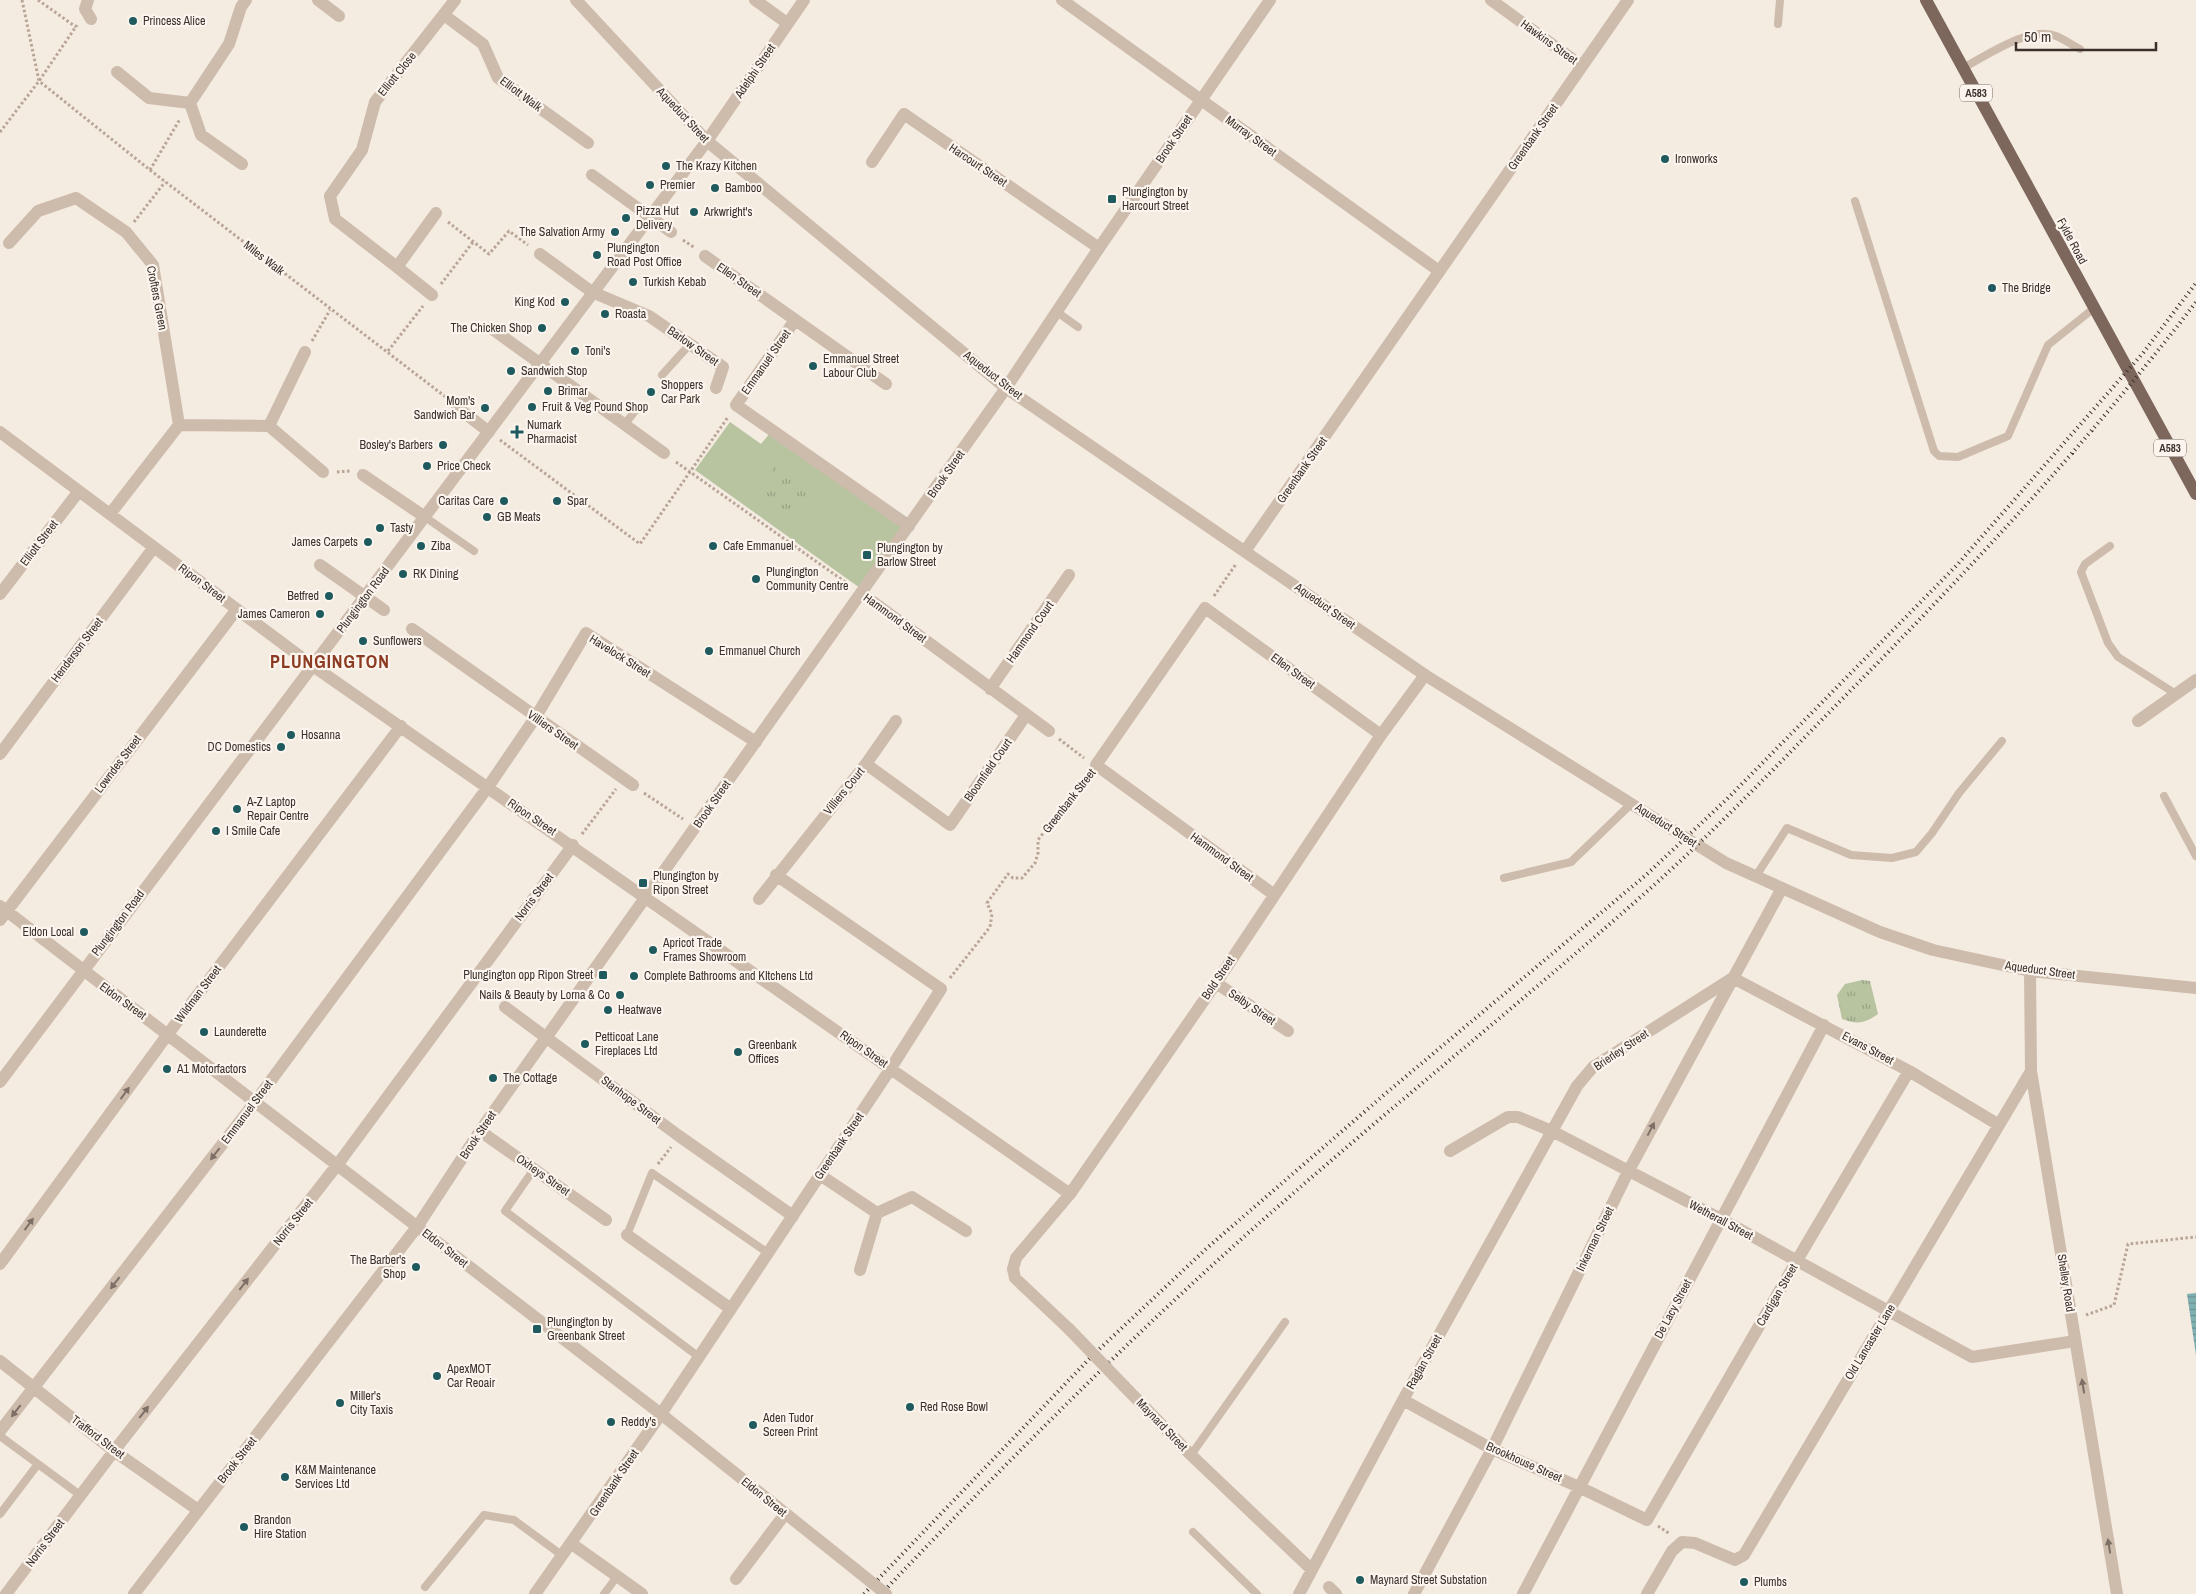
<svg xmlns="http://www.w3.org/2000/svg" width="2196" height="1594" font-family="'Archivo Narrow',sans-serif">
	<style>
		.grass { fill: #b8c4a0 }
		.park { fill: url(#park-tufts) }
		.water { fill: url(#water-rules) }
		.lines { fill: none; stroke-linecap: round; stroke-linejoin: round }
		.path { stroke: #b9a596; stroke-width: 3; stroke-dasharray: 2.5 2.5; stroke-linecap: butt }
		.service { stroke: #cdbbac; stroke-width: 8 }
		.minor { stroke: #cdbbac; stroke-width: 12 }
		.tertiary { stroke: #cdbbac; stroke-width: 12 }
		.primary { stroke: #7d675c; stroke-width: 12 }
		.rail { stroke: #3b302b; stroke-width: 4; stroke-dasharray: 1 4; stroke-linecap: butt }
		.minor-bridge { stroke: #cdbbac; stroke-width: 12 }
		.oneway { fill: #7d6f65 }
		.poi-dot { fill: #1f5a5e; stroke: #fbf5ee; stroke-width: 2 }
		.labels { text-anchor: middle; stroke-width: 4.5; stroke-linejoin: round; paint-order: stroke }
		.shield { fill: #fbf5ee; stroke: #756b66; stroke-width: 1 }
		.shield-label { font-size: 11px; font-weight: bold; fill: #3b302b }
		.poi-label { font-size: 12px; fill: #3b302b; stroke: #fbf5ee; text-anchor: start }
		.street-label { font-size: 12px; fill: #3b302b; stroke: #fbf5ee }
		.district-label { font-size: 18px; font-weight: bold; letter-spacing: 1px; fill: #8c3b22; stroke: #fbf5ee }
	</style>
	<defs>
		<pattern id="park-tufts" width="24" height="20" patternUnits="userSpaceOnUse" patternTransform="scale(1.25)"><rect width="24" height="20" fill="#b8c4a0"/><path d="M3 7l-1-3M5 7V3M7 7l1-3M15 17l-1-3M17 17v-4M19 17l1-3" fill="none" stroke="#97a083"/></pattern>
		<pattern id="water-rules" width="6" height="5" patternUnits="userSpaceOnUse" patternTransform="scale(1.25)"><rect width="6" height="5" fill="#7fb0b2"/><path d="M0 2.5h6" fill="none" stroke="#699091"/></pattern>
	</defs>
	<rect width="100%" height="100%" fill="#f4ebe1"/>
	<path class="grass" d="M 730,422 L 761,444 L 770,433 L 903,528 L 860,588 L 695,470 Z"/>
	<path class="park" d="M 776,465 L 815,492 L 794,522 L 755,495 Z
		M 1862,980 L 1870,981 L 1878,1014 C 1866,1023 1857,1025 1842,1019 L 1837,995 L 1845,984 Z"/>
	<path class="water" d="M 2196,1293 L 2196,1355 L 2187,1294 Z"/>
	<g class="lines">
		<path class="path" d="M 22,0 L 39,81 L 150,170 L 447,398
			M 38,0 L 76,27
			M 0,132 L 39,81 L 77,25
			M 150,170 L 180,119
			M 134,222 L 165,182
			M 448,222 L 489,254 L 509,231 L 528,245
			M 683,240 L 695,248
			M 441,284 L 473,242
			M 312,341 L 330,310
			M 388,351 L 423,306
			M 500,440 L 640,544 L 728,417
			M 676,462 L 848,584
			M 337,472 L 350,471
			M 1214,596 L 1236,564
			M 1059,739 L 1084,758
			M 644,793 L 683,819
			M 582,834 L 616,789
			M 950,978 L 990,927 L 992,914 L 987,903 L 1008,874 L 1013,878 L 1022,878 L 1035,863 L 1038,853 L 1038,840 L 1086,776
			M 483,992 L 494,1000
			M 658,1164 L 671,1147
			M 2086,1315 L 2114,1305 L 2128,1244 L 2196,1237
			M 1658,1526 L 1670,1534"/>
		<path class="service" d="M 1778,24 L 1780,0
			M 1963,68 C 1986,56 2030,25 2056,36 C 2064,39 2072,45 2080,49
			M 1855,201 L 1934,451 L 1939,456 L 1958,457 L 2008,436 L 2048,345 L 2093,309
			M 1057,312 L 1078,327
			M 662,375 L 690,344
			M 625,424 L 638,407
			M 425,517 L 474,551
			M 2110,546 L 2085,564 L 2081,572 L 2108,643 L 2118,657 L 2176,694
			M 2164,796 L 2196,856
			M 1756,876 L 1787,828 L 1851,855 L 1892,858 L 1916,852 L 1932,833 L 1959,793 L 2002,741
			M 1504,878 L 1571,862 L 1632,803
			M 534,1169 L 505,1211 L 699,1357
			M 627,1235 L 652,1173 L 768,1253
			M 0,1436 L 80,1495
			M 1191,1455 L 1285,1322
			M 0,1514 L 38,1464
			M 1193,1532 L 1257,1594
			M 425,1587 L 484,1515 L 514,1520 L 563,1556
			M 604,1594 L 618,1575"/>
		<path class="minor" d="M 88,0 L 85,9 L 91,19
			M 318,0 L 339,16
			M 755,0 L 787,23
			M 1062,0 L 1439,271
			M 1491,0 L 1582,66
			M 444,15 L 483,44 L 498,78 L 588,143
			M 117,72 L 149,98 L 190,103 L 201,135 L 242,164
			M 190,103 L 229,44 L 241,7 L 246,0
			M 707,141 L 804,0
			M 872,162 L 904,114 L 1099,248
			M 592,175 L 671,232
			M 436,213 L 397,267 L 335,219 L 330,196 L 362,150 L 375,102 L 455,0
			M 9,243 L 38,211 L 76,198 L 126,232 L 153,265 L 179,425 L 110,514
			M 540,254 L 592,292 L 649,316 L 723,367 L 716,388
			M 705,256 L 886,384
			M 397,267 L 432,295
			M 795,320 L 736,405 L 909,526
			M 491,328 L 664,453
			M 457,407 L 489,432
			M 179,425 L 269,426 L 323,472
			M 269,426 L 305,352
			M 0,432 L 313,666 L 1070,1194
			M 363,475 L 425,517
			M 1245,551 L 1628,0
			M 320,565 L 384,610
			M 861,593 L 1049,731
			M 0,594 L 79,491
			M 412,629 L 633,785
			M 990,689 L 1069,575
			M 2138,721 L 2196,680
			M 0,754 L 154,547
			M 866,764 L 896,721
			M 1273,894 L 1096,765 L 1205,608 L 1381,735
			M 759,899 L 866,764 L 950,825 L 1026,715
			M 0,906 L 661,1414 L 855,1569
			M 0,920 L 237,609
			M 2030,971 L 2031,1071 L 2117,1594
			M 1733,978 L 1909,1071 L 1999,1125
			M 1216,983 L 1288,1031
			M 505,1007 L 679,1136 L 793,1216
			M 480,1131 L 606,1220
			M 1450,1151 L 1508,1117 L 1518,1117 L 1552,1131 L 1721,1219 L 1972,1357 L 2075,1341
			M 820,1175 L 877,1213 L 912,1197 L 966,1231
			M 627,1235 L 731,1309
			M 0,1264 L 168,1034 L 401,726
			M 860,1270 L 877,1213
			M 1069,1329 L 1015,1278 L 1013,1269 L 1016,1258 L 1070,1194 L 1216,983 L 1381,735 L 1425,675
			M 0,1361 L 114,1451 L 198,1510
			M 1124,1386 L 1191,1455 L 1311,1569
			M 1403,1400 L 1492,1449 L 1579,1487 L 1647,1520 L 1796,1262 L 1909,1071
			M 0,1431 L 255,1102 L 488,787 L 535,718 L 586,633 L 756,742
			M 572,1544 L 642,1594
			M 736,1579 L 785,1514
			M 1329,1587 L 1336,1594
			M 6,1594 L 114,1451 L 338,1164 L 573,845
			M 535,1594 L 661,1414 L 891,1068 L 941,989 L 776,875
			M 1299,1594 L 1403,1400 L 1577,1086 L 1593,1067 L 1731,979
			M 1414,1594 L 1492,1449 L 1628,1172 L 1782,888
			M 1523,1594 L 1824,1025
			M 1647,1594 L 1672,1551 L 1682,1542 L 1695,1543 L 1735,1560 L 1744,1555 L 2031,1071"/>
		<path class="tertiary" d="M 576,0 L 707,141 L 1006,388 L 1425,675 L 1726,863 L 1880,932 L 1933,950 L 2030,971 L 2196,988
			M 0,1082 L 707,141
			M 134,1594 L 417,1227 L 480,1131 L 1006,388 L 1099,248 L 1270,0"/>
		<path class="primary" d="M 1926,0 L 2196,494"/>
		<path class="rail" d="M 864,1594 L 1092,1356 L 1207,1248 L 1385,1094 L 1646,875 L 1727,799 L 1957,565 L 2143,353 L 2196,283
			M 881,1594 C 990,1480 1100,1367 1217,1261 C 1359,1132 1510,1013 1653,886 C 1722,824 1786,756 1851,690 C 1972,567 2091,439 2196,302"/>
		<path class="minor-bridge" d="M 1069,1329 L 1124,1386
			M 855,1569 L 886,1594"/>
	</g>
	<defs><path id="oneway-solid" d="M-6-.8H1V-3.2L6.5 0L1 3.2V.8H-6Z" transform="scale(1.25)"/></defs>
	<g class="oneway">
		<use href="#oneway-solid" transform="translate(125 1093) rotate(-54)"/>
		<use href="#oneway-solid" transform="translate(1651 1129) rotate(-62)"/>
		<use href="#oneway-solid" transform="translate(215 1154) rotate(128)"/>
		<use href="#oneway-solid" transform="translate(29 1224) rotate(-54)"/>
		<use href="#oneway-solid" transform="translate(115 1283) rotate(128)"/>
		<use href="#oneway-solid" transform="translate(244 1284) rotate(-52)"/>
		<use href="#oneway-solid" transform="translate(2083 1386) rotate(-99)"/>
		<use href="#oneway-solid" transform="translate(16 1411) rotate(128)"/>
		<use href="#oneway-solid" transform="translate(144 1412) rotate(-52)"/>
		<use href="#oneway-solid" transform="translate(2109 1546) rotate(-99)"/>
	</g>
	<g class="poi-dot">
		<circle cx="133" cy="21" r="5"/>
		<circle cx="1665" cy="159" r="5"/>
		<circle cx="666" cy="166" r="5"/>
		<circle cx="650" cy="185" r="5"/>
		<circle cx="715" cy="188" r="5"/>
		<rect x="1107" y="194" width="10" height="10" rx="2.5"/>
		<circle cx="694" cy="212" r="5"/>
		<circle cx="626" cy="218" r="5"/>
		<circle cx="615" cy="232" r="5"/>
		<circle cx="597" cy="255" r="5"/>
		<circle cx="633" cy="282" r="5"/>
		<circle cx="1992" cy="288" r="5"/>
		<circle cx="565" cy="302" r="5"/>
		<circle cx="605" cy="314" r="5"/>
		<circle cx="542" cy="328" r="5"/>
		<circle cx="575" cy="351" r="5"/>
		<circle cx="813" cy="366" r="5"/>
		<circle cx="511" cy="371" r="5"/>
		<circle cx="548" cy="391" r="5"/>
		<circle cx="651" cy="392" r="5"/>
		<circle cx="532" cy="407" r="5"/>
		<circle cx="485" cy="408" r="5"/>
		<path d="M514.5 424.5h5v5h5v5h-5v5h-5v-5h-5v-5h5z"/>
		<circle cx="443" cy="445" r="5"/>
		<circle cx="427" cy="466" r="5"/>
		<circle cx="504" cy="501" r="5"/>
		<circle cx="557" cy="501" r="5"/>
		<circle cx="487" cy="517" r="5"/>
		<circle cx="380" cy="528" r="5"/>
		<circle cx="368" cy="542" r="5"/>
		<circle cx="421" cy="546" r="5"/>
		<circle cx="713" cy="546" r="5"/>
		<rect x="862" y="550" width="10" height="10" rx="2.5"/>
		<circle cx="403" cy="574" r="5"/>
		<circle cx="756" cy="579" r="5"/>
		<circle cx="329" cy="596" r="5"/>
		<circle cx="320" cy="614" r="5"/>
		<circle cx="363" cy="641" r="5"/>
		<circle cx="709" cy="651" r="5"/>
		<circle cx="291" cy="735" r="5"/>
		<circle cx="281" cy="747" r="5"/>
		<circle cx="237" cy="809" r="5"/>
		<circle cx="216" cy="831" r="5"/>
		<rect x="638" y="878" width="10" height="10" rx="2.5"/>
		<circle cx="84" cy="932" r="5"/>
		<circle cx="653" cy="950" r="5"/>
		<rect x="598" y="970" width="10" height="10" rx="2.5"/>
		<circle cx="634" cy="976" r="5"/>
		<circle cx="620" cy="995" r="5"/>
		<circle cx="608" cy="1010" r="5"/>
		<circle cx="204" cy="1032" r="5"/>
		<circle cx="585" cy="1044" r="5"/>
		<circle cx="738" cy="1052" r="5"/>
		<circle cx="167" cy="1069" r="5"/>
		<circle cx="493" cy="1078" r="5"/>
		<circle cx="416" cy="1267" r="5"/>
		<rect x="532" y="1324" width="10" height="10" rx="2.5"/>
		<circle cx="437" cy="1376" r="5"/>
		<circle cx="340" cy="1403" r="5"/>
		<circle cx="910" cy="1407" r="5"/>
		<circle cx="611" cy="1422" r="5"/>
		<circle cx="753" cy="1425" r="5"/>
		<circle cx="285" cy="1477" r="5"/>
		<circle cx="244" cy="1527" r="5"/>
		<circle cx="1360" cy="1580" r="5"/>
		<circle cx="1744" cy="1582" r="5"/>
	</g>
	<g class="labels">
		<g class="shield">
			<rect x="1960" y="84.5" width="32" height="17" rx="4"/>
			<rect x="2154" y="439.5" width="32" height="17" rx="4"/>
		</g>
		<g class="shield-label">
			<text x="1976" y="97">A583</text>
			<text x="2170" y="452">A583</text>
		</g>
		<g class="poi-label">
			<text x="143" y="25">Princess Alice</text>
			<text x="1675" y="163">Ironworks</text>
			<text x="676" y="170">The Krazy Kitchen</text>
			<text x="660" y="189">Premier</text>
			<text x="725" y="192">Bamboo</text>
			<text x="1122" y="196">Plungington by<tspan x="1122" dy="14">Harcourt Street</tspan></text>
			<text x="636" y="215">Pizza Hut<tspan x="636" dy="14">Delivery</tspan></text>
			<text x="704" y="216">Arkwright's</text>
			<text x="605" y="236" text-anchor="end">The Salvation Army</text>
			<text x="607" y="252">Plungington<tspan x="607" dy="14">Road Post Office</tspan></text>
			<text x="643" y="286">Turkish Kebab</text>
			<text x="2002" y="292">The Bridge</text>
			<text x="555" y="306" text-anchor="end">King Kod</text>
			<text x="615" y="318">Roasta</text>
			<text x="532" y="332" text-anchor="end">The Chicken Shop</text>
			<text x="585" y="355">Toni's</text>
			<text x="823" y="363">Emmanuel Street<tspan x="823" dy="14">Labour Club</tspan></text>
			<text x="521" y="375">Sandwich Stop</text>
			<text x="661" y="389">Shoppers<tspan x="661" dy="14">Car Park</tspan></text>
			<text x="558" y="395">Brimar</text>
			<text x="475" y="405" text-anchor="end">Mom's<tspan x="475" dy="14">Sandwich Bar</tspan></text>
			<text x="542" y="411">Fruit &amp; Veg Pound Shop</text>
			<text x="527" y="429">Numark<tspan x="527" dy="14">Pharmacist</tspan></text>
			<text x="433" y="449" text-anchor="end">Bosley's Barbers</text>
			<text x="437" y="470">Price Check</text>
			<text x="494" y="505" text-anchor="end">Caritas Care</text>
			<text x="567" y="505">Spar</text>
			<text x="497" y="521">GB Meats</text>
			<text x="390" y="532">Tasty</text>
			<text x="358" y="546" text-anchor="end">James Carpets</text>
			<text x="431" y="550">Ziba</text>
			<text x="723" y="550">Cafe Emmanuel</text>
			<text x="877" y="552">Plungington by<tspan x="877" dy="14">Barlow Street</tspan></text>
			<text x="766" y="576">Plungington<tspan x="766" dy="14">Community Centre</tspan></text>
			<text x="413" y="578">RK Dining</text>
			<text x="319" y="600" text-anchor="end">Betfred</text>
			<text x="310" y="618" text-anchor="end">James Cameron</text>
			<text x="373" y="645">Sunflowers</text>
			<text x="719" y="655">Emmanuel Church</text>
			<text x="301" y="739">Hosanna</text>
			<text x="271" y="751" text-anchor="end">DC Domestics</text>
			<text x="247" y="806">A-Z Laptop<tspan x="247" dy="14">Repair Centre</tspan></text>
			<text x="226" y="835">I Smile Cafe</text>
			<text x="653" y="880">Plungington by<tspan x="653" dy="14">Ripon Street</tspan></text>
			<text x="74" y="936" text-anchor="end">Eldon Local</text>
			<text x="663" y="947">Apricot Trade<tspan x="663" dy="14">Frames Showroom</tspan></text>
			<text x="593" y="979" text-anchor="end">Plungington opp Ripon Street</text>
			<text x="644" y="980">Complete Bathrooms and KItchens Ltd</text>
			<text x="610" y="999" text-anchor="end">Nails &amp; Beauty by Lorna &amp; Co</text>
			<text x="618" y="1014">Heatwave</text>
			<text x="214" y="1036">Launderette</text>
			<text x="595" y="1041">Petticoat Lane<tspan x="595" dy="14">Fireplaces Ltd</tspan></text>
			<text x="748" y="1049">Greenbank<tspan x="748" dy="14">Offices</tspan></text>
			<text x="177" y="1073">A1 Motorfactors</text>
			<text x="503" y="1082">The Cottage</text>
			<text x="406" y="1264" text-anchor="end">The Barber's<tspan x="406" dy="14">Shop</tspan></text>
			<text x="547" y="1326">Plungington by<tspan x="547" dy="14">Greenbank Street</tspan></text>
			<text x="447" y="1373">ApexMOT<tspan x="447" dy="14">Car Reoair</tspan></text>
			<text x="350" y="1400">Miller's<tspan x="350" dy="14">City Taxis</tspan></text>
			<text x="920" y="1411">Red Rose Bowl</text>
			<text x="763" y="1422">Aden Tudor<tspan x="763" dy="14">Screen Print</tspan></text>
			<text x="621" y="1426">Reddy's</text>
			<text x="295" y="1474">K&amp;M Maintenance<tspan x="295" dy="14">Services Ltd</tspan></text>
			<text x="254" y="1524">Brandon<tspan x="254" dy="14">Hire Station</tspan></text>
			<text x="1370" y="1584">Maynard Street Substation</text>
			<text x="1754" y="1586">Plumbs</text>
		</g>
		<g class="street-label">
			<text transform="translate(1549 42) rotate(36)" y="4">Hawkins Street</text>
			<text transform="translate(755 71) rotate(-56)" y="4">Adelphi Street</text>
			<text transform="translate(397 74) rotate(-51)" y="4">Elliott Close</text>
			<text transform="translate(521 94) rotate(37)" y="4">Elliott Walk</text>
			<text transform="translate(683 115) rotate(47)" y="4">Aqueduct Street</text>
			<text transform="translate(1251 136) rotate(36)" y="4">Murray Street</text>
			<text transform="translate(1533 137) rotate(-55)" y="4">Greenbank Street</text>
			<text transform="translate(1174 139) rotate(-56)" y="4">Brook Street</text>
			<text transform="translate(978 165) rotate(34)" y="4">Harcourt Street</text>
			<text transform="translate(2072 241) rotate(62)" y="4">Fylde Road</text>
			<text transform="translate(264 258) rotate(38)" y="4">Miles Walk</text>
			<text transform="translate(739 280) rotate(35)" y="4">Ellen Street</text>
			<text transform="translate(157 298) rotate(79)" y="4">Crofters Green</text>
			<text transform="translate(693 346) rotate(35)" y="4">Barlow Street</text>
			<text transform="translate(766 362) rotate(-55)" y="4">Emmanuel Street</text>
			<text transform="translate(993 375) rotate(38)" y="4">Aqueduct Street</text>
			<text transform="translate(1302 470) rotate(-55)" y="4">Greenbank Street</text>
			<text transform="translate(946 474) rotate(-55)" y="4">Brook Street</text>
			<text transform="translate(39 543) rotate(-53)" y="4">Elliott Street</text>
			<text transform="translate(202 583) rotate(37)" y="4">Ripon Street</text>
			<text transform="translate(363 600) rotate(-53)" y="4">Plungington Road</text>
			<text transform="translate(1325 606) rotate(35)" y="4">Aqueduct Street</text>
			<text transform="translate(895 618) rotate(36)" y="4">Hammond Street</text>
			<text transform="translate(1030 632) rotate(-55)" y="4">Hammond Court</text>
			<text transform="translate(77 650) rotate(-53)" y="4">Henderson Street</text>
			<text transform="translate(620 656) rotate(32)" y="4">Havelock Street</text>
			<text transform="translate(1293 671) rotate(36)" y="4">Ellen Street</text>
			<text transform="translate(553 730) rotate(35)" y="4">Villiers Street</text>
			<text transform="translate(118 764) rotate(-53)" y="4">Lowndes Street</text>
			<text transform="translate(988 770) rotate(-55)" y="4">Bloomfield Court</text>
			<text transform="translate(844 791) rotate(-51)" y="4">Villiers Court</text>
			<text transform="translate(1069 801) rotate(-52)" y="4">Greenbank Street</text>
			<text transform="translate(712 804) rotate(-55)" y="4">Brook Street</text>
			<text transform="translate(532 817) rotate(34)" y="4">Ripon Street</text>
			<text transform="translate(1666 825) rotate(33)" y="4">Aqueduct Street</text>
			<text transform="translate(1222 857) rotate(36)" y="4">Hammond Street</text>
			<text transform="translate(534 897) rotate(-53)" y="4">Norris Street</text>
			<text transform="translate(118 923) rotate(-53)" y="4">Plungington Road</text>
			<text transform="translate(2040 970) rotate(8)" y="4">Aqueduct Street</text>
			<text transform="translate(1218 978) rotate(-56)" y="4">Bold Street</text>
			<text transform="translate(198 994) rotate(-53)" y="4">Wildman Street</text>
			<text transform="translate(123 1001) rotate(36)" y="4">Eldon Street</text>
			<text transform="translate(1252 1007) rotate(34)" y="4">Selby Street</text>
			<text transform="translate(1868 1048) rotate(28)" y="4">Evans Street</text>
			<text transform="translate(864 1049) rotate(35)" y="4">Ripon Street</text>
			<text transform="translate(1621 1050) rotate(-34)" y="4">Brierley Street</text>
			<text transform="translate(631 1100) rotate(37)" y="4">Stanhope Street</text>
			<text transform="translate(247 1112) rotate(-53)" y="4">Emmanuel Street</text>
			<text transform="translate(478 1135) rotate(-56)" y="4">Brook Street</text>
			<text transform="translate(839 1146) rotate(-56)" y="4">Greenbank Street</text>
			<text transform="translate(543 1175) rotate(35)" y="4">Oxheys Street</text>
			<text transform="translate(1721 1220) rotate(28)" y="4">Wetherall Street</text>
			<text transform="translate(293 1222) rotate(-52)" y="4">Norris Street</text>
			<text transform="translate(1595 1239) rotate(-64)" y="4">Inkerman Street</text>
			<text transform="translate(445 1248) rotate(38)" y="4">Eldon Street</text>
			<text transform="translate(2066 1283) rotate(81)" y="4">Shelley Road</text>
			<text transform="translate(1777 1295) rotate(-60)" y="4">Cardigan Street</text>
			<text transform="translate(1673 1309) rotate(-62)" y="4">De Lacy Street</text>
			<text transform="translate(1870 1342) rotate(-59)" y="4">Old Lancaster Lane</text>
			<text transform="translate(1424 1362) rotate(-61)" y="4">Raglan Street</text>
			<text transform="translate(1162 1425) rotate(46)" y="4">Maynard Street</text>
			<text transform="translate(98 1437) rotate(37)" y="4">Trafford Street</text>
			<text transform="translate(237 1460) rotate(-52)" y="4">Brook Street</text>
			<text transform="translate(1524 1462) rotate(24)" y="4">Brookhouse Street</text>
			<text transform="translate(614 1483) rotate(-56)" y="4">Greenbank Street</text>
			<text transform="translate(764 1497) rotate(39)" y="4">Eldon Street</text>
			<text transform="translate(45 1543) rotate(-53)" y="4">Norris Street</text>
		</g>
		<g class="district-label">
			<text x="330" y="668">PLUNGINGTON</text>
		</g>
	</g>
	<path d="M2016 42v8h140v-8" fill="none" stroke="#3b302b" stroke-width="2.5"/>
	<text x="2024" y="42" font-size="15" fill="#3b302b" stroke="#fbf5ee" stroke-width="4" paint-order="stroke">50 m</text>
</svg>
